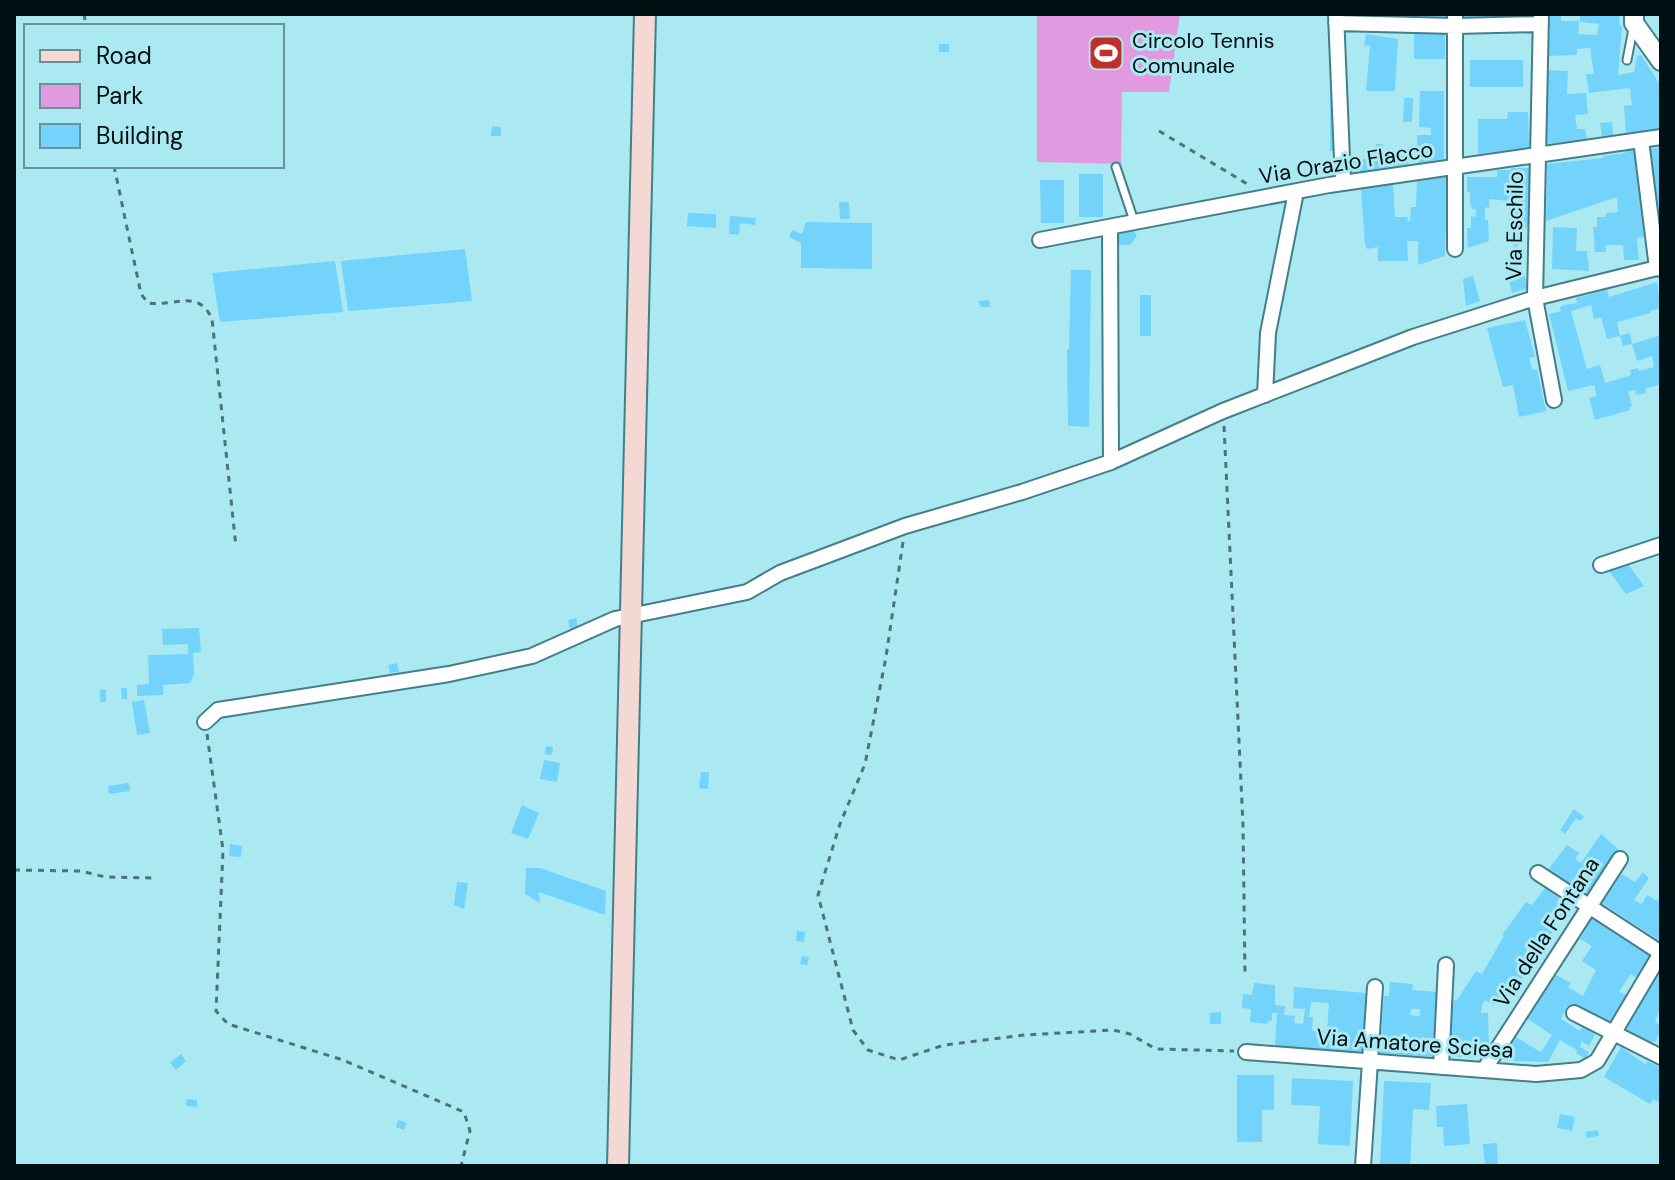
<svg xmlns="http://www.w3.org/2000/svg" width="1675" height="1180" font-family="'DM Sans',sans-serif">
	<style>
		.green { fill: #e19adf }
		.building { fill: #73d3fb; fill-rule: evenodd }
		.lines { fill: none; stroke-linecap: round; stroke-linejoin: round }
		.service-casing { stroke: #437f88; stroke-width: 11 }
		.minor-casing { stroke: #437f88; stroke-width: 18 }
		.tertiary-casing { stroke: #437f88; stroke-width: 22 }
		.secondary-casing { stroke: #437f88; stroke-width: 24 }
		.path { stroke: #4e7278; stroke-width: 3; stroke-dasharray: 6 6; stroke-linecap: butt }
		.service { stroke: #fff; stroke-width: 7 }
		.minor { stroke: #fff; stroke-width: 14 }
		.tertiary { stroke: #fff; stroke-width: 18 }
		.secondary { stroke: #f4d8d4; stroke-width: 20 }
		.labels { text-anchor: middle; stroke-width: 6; stroke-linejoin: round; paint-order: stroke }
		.poi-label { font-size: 22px; fill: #000f12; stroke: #abe9f2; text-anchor: start }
		.street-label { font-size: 22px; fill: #000f12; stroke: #abe9f2 }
	</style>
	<rect width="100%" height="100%" fill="#abe9f2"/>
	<path class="green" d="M 1037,14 L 1180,14 L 1169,92 L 1122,92 L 1121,164 L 1037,162 Z"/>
	<path class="building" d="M 1386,14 L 1408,14 L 1408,19 L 1386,19 Z
		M 1416,14 L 1447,14 L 1447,20 L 1415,20 Z
		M 1463,14 L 1530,14 L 1530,18 L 1463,17 Z
		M 1548,14 L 1561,14 L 1561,21 L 1579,21 L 1578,34 L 1597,35 L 1599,24 L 1580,22 L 1580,14 L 1620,15 L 1619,25 L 1622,26 L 1618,75 L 1634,72 L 1637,56 L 1641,55 L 1661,86 L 1661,128 L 1626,133 L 1624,106 L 1632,105 L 1630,88 L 1589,93 L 1586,74 L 1594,74 L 1590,48 L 1577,49 L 1577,55 L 1548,56 Z
		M 1445,33 L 1445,59 L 1414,59 L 1414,34 Z
		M 1366,34 L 1398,39 L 1395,91 L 1366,91 L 1370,45 L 1364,46 Z
		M 939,44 L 949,44 L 949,52 L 939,52 Z
		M 1470,60 L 1523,60 L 1523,87 L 1470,87 Z
		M 1548,70 L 1568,71 L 1567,94 L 1586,93 L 1588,114 L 1575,115 L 1577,129 L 1585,129 L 1587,139 L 1547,144 Z
		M 1330,89 L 1339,89 L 1340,151 L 1330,151 Z
		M 1420,91 L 1444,91 L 1444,159 L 1418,163 L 1417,135 L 1431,135 L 1431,128 L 1419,127 Z
		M 1404,98 L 1413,98 L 1412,122 L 1403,122 Z
		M 1508,112 L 1528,112 L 1529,147 L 1478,154 L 1478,119 L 1507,119 Z
		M 1612,122 L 1613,135 L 1602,136 L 1600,123 Z
		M 492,126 L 501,127 L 501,136 L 491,136 Z
		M 1376,144 L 1383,144 L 1384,156 L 1408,154 L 1408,164 L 1344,174 L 1342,163 L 1377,157 Z
		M 1661,147 L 1661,211 L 1656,212 L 1649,149 Z
		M 1635,148 L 1646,237 L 1637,238 L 1639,260 L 1624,260 L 1623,245 L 1606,245 L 1606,252 L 1595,252 L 1593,227 L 1597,227 L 1597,217 L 1606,217 L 1606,213 L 1618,212 L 1617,197 L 1546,221 L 1547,164 L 1603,158 L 1603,156 L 1625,153 L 1625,150 Z
		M 1511,168 L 1529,168 L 1529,227 L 1515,231 L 1518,246 L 1514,247 L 1510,233 L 1508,201 L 1489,199 L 1489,207 L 1485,208 L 1485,220 L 1488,220 L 1489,241 L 1468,248 L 1467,228 L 1471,228 L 1471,216 L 1476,217 L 1476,209 L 1472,209 L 1470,203 L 1470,192 L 1467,192 L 1467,177 L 1497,177 L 1497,170 L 1511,170 Z
		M 1079,174 L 1103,174 L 1103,217 L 1079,217 Z
		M 1447,175 L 1445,256 L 1418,265 L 1418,241 L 1407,241 L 1408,261 L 1378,261 L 1378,247 L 1367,249 L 1365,245 L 1361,188 L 1393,183 L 1395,217 L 1408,217 L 1407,221 L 1410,221 L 1411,207 L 1416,207 L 1417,180 Z
		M 1040,180 L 1064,180 L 1064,223 L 1041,223 Z
		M 839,202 L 849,202 L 850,219 L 840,219 Z
		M 688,213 L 716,214 L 716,228 L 687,226 Z
		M 730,216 L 756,218 L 755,225 L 740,223 L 739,235 L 729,234 Z
		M 806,222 L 872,223 L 872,269 L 801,268 L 801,243 L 789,237 L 792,230 L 802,234 Z
		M 1553,227 L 1577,228 L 1576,251 L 1587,251 L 1589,271 L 1552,269 Z
		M 1132,228 L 1137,236 L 1130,245 L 1118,245 L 1119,231 Z
		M 465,249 L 472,301 L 348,311 L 341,261 Z
		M 335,261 L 343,312 L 220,322 L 212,273 Z
		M 1071,270 L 1091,270 L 1089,427 L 1068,426 L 1067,349 L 1069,349 Z
		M 1524,273 L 1528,288 L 1512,293 L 1509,280 Z
		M 1473,276 L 1480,301 L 1466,306 L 1463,279 Z
		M 1657,282 L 1661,308 L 1650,311 L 1650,313 L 1617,322 L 1620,336 L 1630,333 L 1632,344 L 1623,346 L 1620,336 L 1607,339 L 1601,317 L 1594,319 L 1591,305 L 1571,311 L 1587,369 L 1600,365 L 1605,383 L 1631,375 L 1630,370 L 1638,368 L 1639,371 L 1654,367 L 1652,356 L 1637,361 L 1632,344 L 1661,335 L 1661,384 L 1645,389 L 1646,393 L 1636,395 L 1635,390 L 1628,392 L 1632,406 L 1629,407 L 1630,410 L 1595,420 L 1589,398 L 1597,396 L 1594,385 L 1568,391 L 1549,314 L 1561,311 L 1560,307 L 1564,305 L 1577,303 L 1576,298 L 1607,290 L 1609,297 Z
		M 1140,295 L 1151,295 L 1151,336 L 1140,336 Z
		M 989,300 L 990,307 L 980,307 L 979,301 Z
		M 1525,320 L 1535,357 L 1529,358 L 1532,370 L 1537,369 L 1546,411 L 1519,417 L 1513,385 L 1503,387 L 1487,328 Z
		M 1627,563 L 1644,586 L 1626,594 L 1609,571 Z
		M 576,618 L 578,627 L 570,630 L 568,620 Z
		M 199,628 L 201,652 L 193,653 L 194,674 L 190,683 L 163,685 L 163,695 L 137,696 L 137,685 L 149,684 L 148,655 L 188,654 L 188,644 L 163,645 L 162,629 Z
		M 397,663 L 399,672 L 390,673 L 388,665 Z
		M 121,688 L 127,688 L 127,699 L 122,699 Z
		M 106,689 L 106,702 L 100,702 L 100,690 Z
		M 144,700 L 150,733 L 137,735 L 132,702 Z
		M 546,746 L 553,747 L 552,755 L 545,754 Z
		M 544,760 L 560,763 L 557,782 L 540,779 Z
		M 701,772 L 709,772 L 708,789 L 699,788 Z
		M 129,783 L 130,791 L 109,794 L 108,786 Z
		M 522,805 L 539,813 L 528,839 L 511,833 Z
		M 1574,809 L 1584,817 L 1580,821 L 1576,818 L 1565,834 L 1560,830 Z
		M 1601,834 L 1619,850 L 1588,895 L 1547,871 L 1567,845 L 1579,853 L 1575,859 L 1581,863 Z
		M 230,844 L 242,846 L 241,857 L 229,856 Z
		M 526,868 L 540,868 L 606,891 L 605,915 L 539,892 L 540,903 L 525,894 Z
		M 1643,872 L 1649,878 L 1634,900 L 1642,904 L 1647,895 L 1657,901 L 1661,895 L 1660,941 L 1602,903 L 1622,874 L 1635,882 Z
		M 457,882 L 468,883 L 464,909 L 454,905 Z
		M 1545,888 L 1559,898 L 1557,902 L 1567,910 L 1553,926 L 1555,928 L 1546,943 L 1541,940 L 1536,946 L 1531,944 L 1526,950 L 1535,957 L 1520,980 L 1515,978 L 1494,1005 L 1485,1000 L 1482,1005 L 1481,1013 L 1488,1013 L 1489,1046 L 1477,1045 L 1478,1058 L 1448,1056 L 1452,1001 L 1457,1000 L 1476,971 L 1482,974 L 1504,936 L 1502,935 L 1526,902 L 1532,905 Z
		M 1592,919 L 1651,956 L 1637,978 L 1631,974 L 1619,992 L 1627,995 L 1611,1024 L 1575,1005 L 1573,1008 L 1567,1006 L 1561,1019 L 1580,1031 L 1582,1027 L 1595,1034 L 1589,1046 L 1582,1042 L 1580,1047 L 1589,1052 L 1586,1059 L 1576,1053 L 1577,1050 L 1560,1040 L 1548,1062 L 1514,1061 L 1503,1054 L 1514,1036 L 1541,1052 L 1552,1035 L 1526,1018 L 1556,975 L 1571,983 L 1568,987 L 1583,996 L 1596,970 L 1582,961 L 1592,946 L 1580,939 Z
		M 797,931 L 805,932 L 804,942 L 796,941 Z
		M 802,956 L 809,957 L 807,965 L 800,964 Z
		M 1661,965 L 1661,1005 L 1655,1022 L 1661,1025 L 1661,1030 L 1655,1042 L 1647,1041 L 1624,1029 Z
		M 1390,982 L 1413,984 L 1412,990 L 1439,992 L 1435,1057 L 1380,1053 L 1384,996 L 1389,996 ZM 1411,1009 L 1420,1009 L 1420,1016 L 1410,1015 Z
		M 1254,983 L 1275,985 L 1275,1005 L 1285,1006 L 1284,1015 L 1295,1016 L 1294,1023 L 1303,1024 L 1305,1009 L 1293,1008 L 1294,987 L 1366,993 L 1362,1052 L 1275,1047 L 1277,1013 L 1272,1013 L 1272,1021 L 1268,1021 L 1267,1024 L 1250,1022 L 1251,1009 L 1242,1008 L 1243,994 L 1252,995 ZM 1311,1002 L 1329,1003 L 1327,1032 L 1312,1031 L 1313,1017 L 1309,1017 Z
		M 1221,1012 L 1221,1024 L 1210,1024 L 1210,1013 Z
		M 1621,1047 L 1646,1065 L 1647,1061 L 1661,1068 L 1661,1103 L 1653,1099 L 1650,1104 L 1604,1077 Z
		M 181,1054 L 186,1061 L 176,1070 L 170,1063 Z
		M 1237,1075 L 1274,1075 L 1274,1110 L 1262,1110 L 1262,1142 L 1237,1142 Z
		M 1292,1078 L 1353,1081 L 1350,1146 L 1318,1144 L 1320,1106 L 1291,1105 Z
		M 1384,1081 L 1431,1083 L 1429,1110 L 1413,1109 L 1410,1166 L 1380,1166 Z
		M 187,1099 L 197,1100 L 197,1107 L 186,1106 Z
		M 1467,1104 L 1470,1144 L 1444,1146 L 1443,1127 L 1437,1127 L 1436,1106 Z
		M 1560,1114 L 1575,1117 L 1572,1131 L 1557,1128 Z
		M 398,1120 L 407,1123 L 404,1130 L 396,1127 Z
		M 1598,1130 L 1599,1136 L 1587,1138 L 1586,1132 Z
		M 1497,1143 L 1498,1166 L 1485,1166 L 1483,1144 Z"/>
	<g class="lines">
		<defs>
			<path id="service" d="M 1627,60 L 1633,29
				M 1116,167 L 1134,221"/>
			<path id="minor" d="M 1336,14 L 1343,183
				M 1455,14 L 1455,249
				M 1541,14 L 1535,298 L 1554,400
				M 1336,23 L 1455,26 L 1541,24
				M 1641,140 L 1657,268
				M 1110,227 L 1111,462
				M 1040,240 L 1329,185 L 1661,137
				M 1265,395 L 1268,333 L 1296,192
				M 1601,565 L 1661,545
				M 205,722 L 218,710 L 449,674 L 532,656 L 615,619 L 747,592 L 780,573 L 905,526 L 1022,492 L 1111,462 L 1223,411 L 1413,337 L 1535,298 L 1657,268 L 1661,269
				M 1538,873 L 1661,953
				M 1574,1013 L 1661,1057
				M 1246,1052 L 1536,1074 L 1581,1070 L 1597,1061 L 1661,953
				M 1441,1067 L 1446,965
				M 1484,1070 L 1620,859
				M 1363,1166 L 1375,987"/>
			<path id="tertiary" d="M 1634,14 L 1634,23 L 1661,61"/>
			<path id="secondary" d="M 618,1166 L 645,14"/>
		</defs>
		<use href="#service" class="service-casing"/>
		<use href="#minor" class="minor-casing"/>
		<use href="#tertiary" class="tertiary-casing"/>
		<use href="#secondary" class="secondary-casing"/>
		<path class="path" d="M 84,14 L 86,26
			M 1159,131 L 1249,185
			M 114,166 L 141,294 L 148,303 C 175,307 198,288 212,319 L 236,547
			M 1224,426 L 1243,825 L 1245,976
			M 903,542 L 886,657 L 865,764 L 840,824 L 818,895 L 853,1030 L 868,1050 L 899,1060 L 944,1045 L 1025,1035 L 1113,1030 L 1130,1034 L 1156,1049 L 1234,1051
			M 207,734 L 223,850 L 216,1011 L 228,1024 L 343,1060 L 464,1112 L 470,1131 L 461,1166
			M 14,870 L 81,871 L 105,877 L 155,878"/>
		<use href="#service" class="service"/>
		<use href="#minor" class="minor"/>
		<use href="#tertiary" class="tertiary"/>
		<use href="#secondary" class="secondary"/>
	</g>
	<defs>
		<symbol id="stadium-square" viewBox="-11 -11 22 22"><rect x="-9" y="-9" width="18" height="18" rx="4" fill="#bf302b" stroke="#abe9f2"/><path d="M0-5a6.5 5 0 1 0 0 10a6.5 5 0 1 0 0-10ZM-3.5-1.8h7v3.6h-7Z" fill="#fff"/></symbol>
	</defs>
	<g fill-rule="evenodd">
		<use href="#stadium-square" x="1086" y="33" width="40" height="40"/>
	</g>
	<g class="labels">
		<g class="poi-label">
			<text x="1132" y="48">Circolo Tennis<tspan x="1132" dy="25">Comunale</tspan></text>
		</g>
		<g class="street-label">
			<text transform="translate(1346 162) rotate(-9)" y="8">Via Orazio Flacco</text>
			<text transform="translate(1514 226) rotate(-89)" y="8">Via Eschilo</text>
			<text transform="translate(1546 932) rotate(-57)" y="8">Via della Fontana</text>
			<text transform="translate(1415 1043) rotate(4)" y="8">Via Amatore Sciesa</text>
		</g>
	</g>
	<rect width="1675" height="1180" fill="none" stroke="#000f12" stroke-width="32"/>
	<rect x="24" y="24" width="260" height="144" fill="#abe9f2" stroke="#679298" stroke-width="2"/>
	<rect x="40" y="50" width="40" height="12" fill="#f4d8d4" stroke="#679298" stroke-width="2"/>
	<text x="96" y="64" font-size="24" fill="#000f12">Road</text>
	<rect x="40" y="84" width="40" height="24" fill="#e19adf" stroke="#679298" stroke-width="2"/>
	<text x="96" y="104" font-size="24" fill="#000f12">Park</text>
	<rect x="40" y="124" width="40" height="24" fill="#73d3fb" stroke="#679298" stroke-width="2"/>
	<text x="96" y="144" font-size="24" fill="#000f12">Building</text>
</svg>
